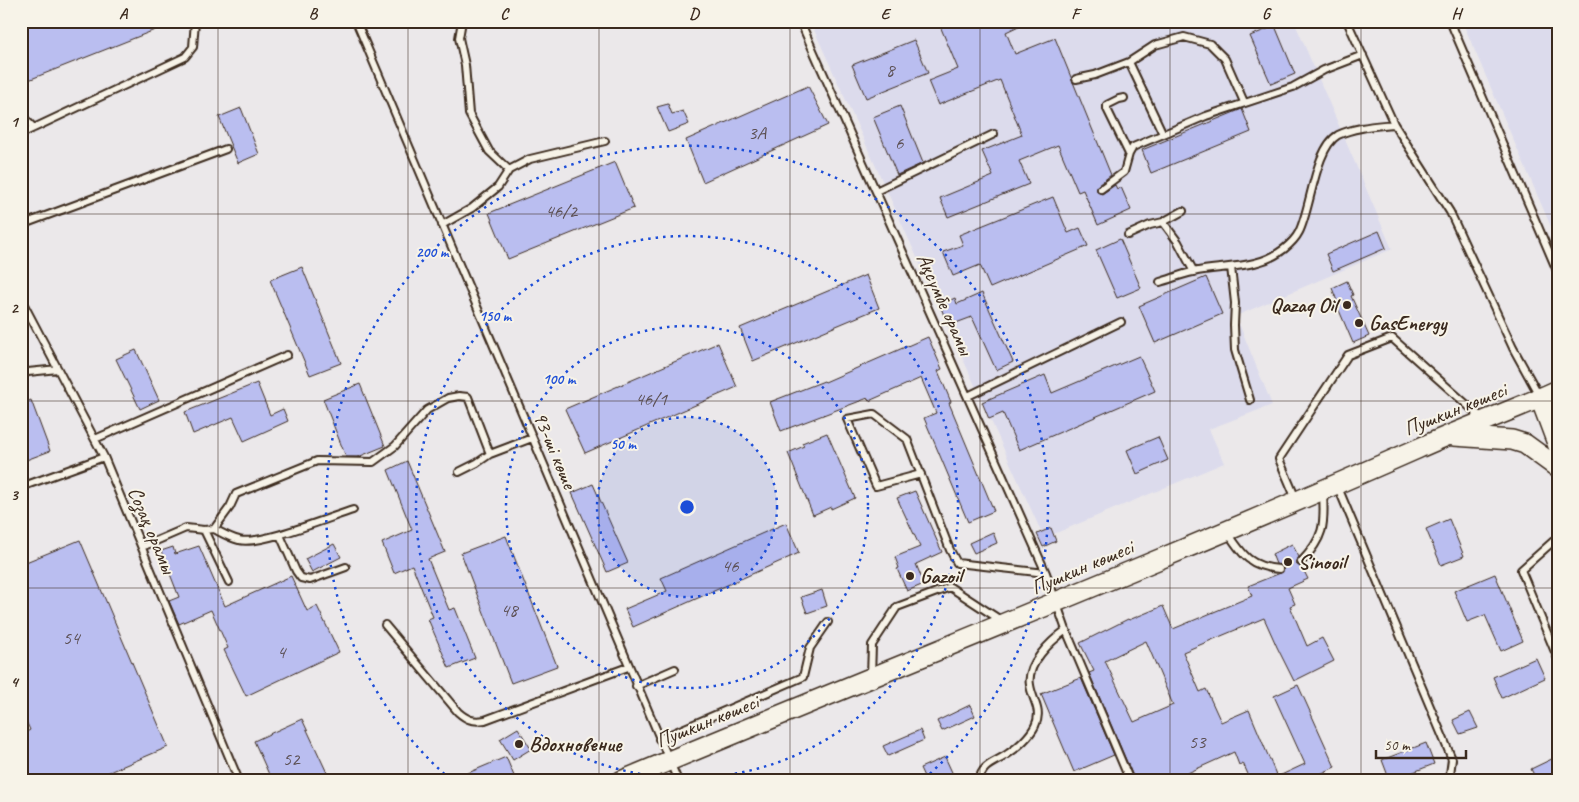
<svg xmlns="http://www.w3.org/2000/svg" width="1579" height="802" font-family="Caveat,sans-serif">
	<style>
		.built { fill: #dcdbec }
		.building { fill: #babef0; stroke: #3b2a1e; fill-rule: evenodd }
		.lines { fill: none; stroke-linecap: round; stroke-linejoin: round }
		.lane-casing { stroke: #3b2a1e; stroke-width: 10 }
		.secondary-casing { stroke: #3b2a1e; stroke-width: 22 }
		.lane { stroke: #f7f3e8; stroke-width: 6 }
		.secondary { stroke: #f7f3e8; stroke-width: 19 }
		.grid { fill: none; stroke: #3b2a1e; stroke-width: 1; stroke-opacity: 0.55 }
		.ring { fill: none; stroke: #1d4ed8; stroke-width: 2.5; stroke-dasharray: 2.5 5 }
		.poi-dot { fill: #3b2a1e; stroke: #f7f3e8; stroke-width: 2 }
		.labels { text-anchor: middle; stroke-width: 4; stroke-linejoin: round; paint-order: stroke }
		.number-label { font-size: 19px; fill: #5b4f52 }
		.street-label { font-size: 21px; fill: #3b2a1e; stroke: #f7f3e8 }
		.poi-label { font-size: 21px; font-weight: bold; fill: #3b2a1e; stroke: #f7f3e8; text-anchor: start }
		.centre { fill: #1d4ed8; stroke: #f7f3e8; stroke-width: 2.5 }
		.ring-label { font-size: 15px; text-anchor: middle; font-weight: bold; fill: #1d4ed8; stroke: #f7f3e8; stroke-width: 4; stroke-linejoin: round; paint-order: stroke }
		.neatline { fill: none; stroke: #3b2a1e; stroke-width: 2 }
		.grid-label { font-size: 16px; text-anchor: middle; font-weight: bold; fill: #3b2a1e }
	</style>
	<rect width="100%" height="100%" fill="#ebe8ea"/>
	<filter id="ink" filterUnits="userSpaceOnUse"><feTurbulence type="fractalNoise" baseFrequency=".02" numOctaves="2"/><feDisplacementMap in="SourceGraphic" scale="10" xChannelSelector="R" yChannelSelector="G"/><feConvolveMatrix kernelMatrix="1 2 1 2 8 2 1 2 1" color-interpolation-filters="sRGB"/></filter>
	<g filter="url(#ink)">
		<path class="built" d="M 810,21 L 1294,21 L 1392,249 L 1236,316 L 1272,405 L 1209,429 L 1224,463 L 1044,538 Z
			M 1462,21 L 1558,21 L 1558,243 Z"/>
		<path class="building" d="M 21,21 L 175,21 L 175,22 L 21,83 Z
			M 938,21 L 1029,21 L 1006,32 L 1015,54 L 1055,38 L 1111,175 L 1098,185 L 1097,192 L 1102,194 L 1115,185 L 1117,189 L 1121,187 L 1131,210 L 1098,225 L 1083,190 L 1078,192 L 1058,145 L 1019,161 L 1029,184 L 948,217 L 940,198 L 993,176 L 982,151 L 1022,135 L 1000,80 L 938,105 L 928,81 L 958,69 Z
			M 1275,26 L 1295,74 L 1271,84 L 1250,36 Z
			M 914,40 L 928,73 L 866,98 L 852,65 Z
			M 808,86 L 828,125 L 703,182 L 686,140 Z
			M 668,104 L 672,114 L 683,111 L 689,124 L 668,132 L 657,107 Z
			M 900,106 L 923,163 L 897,175 L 873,117 Z
			M 241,108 L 259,154 L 238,163 L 219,117 Z
			M 1242,109 L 1251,132 L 1151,173 L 1142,150 Z
			M 615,162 L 634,208 L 508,259 L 489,213 Z
			M 1053,197 L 1068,233 L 1080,228 L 1088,246 L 990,288 L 980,265 L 953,276 L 943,252 L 963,245 L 959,235 Z
			M 1379,231 L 1386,248 L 1333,271 L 1326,254 Z
			M 1120,239 L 1141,288 L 1117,298 L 1096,250 Z
			M 302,267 L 341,363 L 310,375 L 270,280 Z
			M 866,275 L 879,308 L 753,361 L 740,328 Z
			M 1206,277 L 1222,314 L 1155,343 L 1139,306 Z
			M 1347,281 L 1353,295 L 1351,296 L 1369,336 L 1353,343 L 1335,301 L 1337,301 L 1332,288 Z
			M 982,293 L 1013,362 L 996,370 L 972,317 L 948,326 L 940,305 L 955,298 L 957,304 Z
			M 928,337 L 942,369 L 938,371 L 951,402 L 949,403 L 994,511 L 968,522 L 924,418 L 936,413 L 921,378 L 869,401 L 868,398 L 781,431 L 770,402 L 824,381 L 825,382 Z
			M 718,343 L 737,387 L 585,453 L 565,409 Z
			M 136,350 L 159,400 L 140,409 L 116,359 Z
			M 1139,356 L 1155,391 L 1019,450 L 1003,413 L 989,419 L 982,402 L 1045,375 L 1052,393 Z
			M 257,383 L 270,415 L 283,409 L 288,421 L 244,441 L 233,417 L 193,434 L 185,412 Z
			M 360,384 L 385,446 L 358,457 L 346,457 L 323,399 Z
			M 31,400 L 50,451 L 21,462 L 21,404 Z
			M 827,433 L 855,498 L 831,509 L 831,507 L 813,515 L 788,453 L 804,446 L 802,443 Z
			M 1158,437 L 1168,460 L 1137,474 L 1127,450 Z
			M 407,461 L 445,552 L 428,559 L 449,610 L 455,608 L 475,658 L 449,668 L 428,619 L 433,617 L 412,565 L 394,573 L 382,543 L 412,530 L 388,470 Z
			M 593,484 L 628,563 L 607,572 L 572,493 Z
			M 915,491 L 942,552 L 916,564 L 924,584 L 907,591 L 897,569 L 899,568 L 895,557 L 920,547 L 897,498 Z
			M 1449,519 L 1464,556 L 1441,565 L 1426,529 Z
			M 786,523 L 799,553 L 633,627 L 625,609 L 667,591 L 661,578 Z
			M 1051,528 L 1056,541 L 1043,547 L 1037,534 Z
			M 993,532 L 997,543 L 974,553 L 969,543 Z
			M 506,536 L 557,666 L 511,683 L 461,553 Z
			M 80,540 L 168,747 L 88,781 L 21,781 L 21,735 L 30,730 L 21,710 L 21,564 Z
			M 334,544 L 341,557 L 312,572 L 305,559 Z
			M 1292,544 L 1299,557 L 1296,561 L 1296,564 L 1300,567 L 1302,567 L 1308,579 L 1288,588 L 1295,604 L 1290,606 L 1307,646 L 1322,638 L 1334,661 L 1294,681 L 1277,647 L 1264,618 L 1183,652 L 1200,692 L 1206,689 L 1221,722 L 1249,710 L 1277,777 L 1305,764 L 1274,696 L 1298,685 L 1335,767 L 1305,781 L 1251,781 L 1243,763 L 1239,765 L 1234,752 L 1170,781 L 1135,781 L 1089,673 L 1094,671 L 1080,643 L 1128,619 L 1129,620 L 1163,606 L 1173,629 L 1252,596 L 1248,586 L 1283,572 L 1283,567 L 1276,564 L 1272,554 ZM 1146,641 L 1173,705 L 1134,722 L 1105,661 Z
			M 199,546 L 225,606 L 291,576 L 307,611 L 317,606 L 339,652 L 246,696 L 224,650 L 228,648 L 211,610 L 179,624 L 169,601 L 179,597 L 161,551 L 173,547 L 175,554 Z
			M 1495,574 L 1523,641 L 1501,651 L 1485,615 L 1467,622 L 1454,591 Z
			M 822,590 L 827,606 L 807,613 L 801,597 Z
			M 1536,658 L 1545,678 L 1502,698 L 1493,677 Z
			M 1081,678 L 1114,755 L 1074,772 L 1041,694 Z
			M 970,705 L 975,716 L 942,731 L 937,721 Z
			M 1470,712 L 1478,728 L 1460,734 L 1453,720 Z
			M 302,719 L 328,775 L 315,781 L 272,781 L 254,741 Z
			M 518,728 L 531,749 L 513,760 L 500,739 Z
			M 920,730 L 924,740 L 888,756 L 883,746 Z
			M 1426,743 L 1434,764 L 1390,781 L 1382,760 Z
			M 1558,756 L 1558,781 L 1537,781 L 1531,769 Z
			M 506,757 L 514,776 L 503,781 L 449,781 Z
			M 945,757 L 956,781 L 926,781 L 920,768 Z"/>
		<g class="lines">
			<defs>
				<path id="lane" d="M 356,21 L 678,781
					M 462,21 L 459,38 L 465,65 L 469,114 L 489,151 L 509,170
					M 800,21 L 1046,573 L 1066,630 L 1130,781
					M 1347,21 L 1394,124 L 1450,212 L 1513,348 L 1540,397
					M 1450,21 L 1558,273
					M 1129,62 L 1163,134
					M 1076,79 L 1095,75 L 1129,62 L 1155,45 L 1184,37 L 1210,44 L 1225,59 L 1244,102
					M 1124,98 L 1119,99 L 1107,105 L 1107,109 L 1129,154
					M 21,115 L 34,128
					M 21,134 L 185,57 L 193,47 L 195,21
					M 1101,189 L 1124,172 L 1129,154 L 1133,147 L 1206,116 L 1293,87 L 1324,70 L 1363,55
					M 876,191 L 994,134
					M 1163,222 L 1178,242 L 1194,272
					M 21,225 L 226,149
					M 442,225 L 472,208 L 498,187 L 509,170 L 530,159 L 605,141
					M 1128,235 L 1150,225 L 1163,222 L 1183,211
					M 1231,267 L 1235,303 L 1234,325 L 1235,350 L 1250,400
					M 1160,282 C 1171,279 1182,274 1193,272 C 1224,265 1258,270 1284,249 C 1289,245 1296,238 1299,232 C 1311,208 1315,148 1338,135 C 1355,127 1376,126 1394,124
					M 21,299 L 104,457 L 239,781
					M 21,376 L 28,372 L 58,369
					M 968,396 L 1121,322
					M 95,439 L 287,355
					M 490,454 L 532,438
					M 921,474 L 876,486 L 847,419 L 874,414 L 907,439 L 950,550 L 957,563 L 1046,573
					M 1337,485 L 1452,759 L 1450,774 L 1446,781
					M 21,487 L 104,457
					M 1296,499 L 1279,459 L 1348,355 L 1392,338 L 1483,419
					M 214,529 C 222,533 230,538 239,540 C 259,546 330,517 353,510
					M 204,530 L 229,582
					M 1228,533 C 1243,556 1251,567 1279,569
					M 280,535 L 296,571 L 301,578 L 310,580 L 346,567
					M 1558,537 L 1521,570 L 1558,659
					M 142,547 L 186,528 L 204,530 L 214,529 L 230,507 L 236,494 L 317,461 L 373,462 L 395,446 L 427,410 L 448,398 L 459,396 L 468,397 L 490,454 L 477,463 L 459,472
					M 1301,562 C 1324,538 1325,525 1323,494
					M 385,625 L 458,712 C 467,720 473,722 485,720 L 628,667
					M 871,676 L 872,645 L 897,607 L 950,587 L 1002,621
					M 636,686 L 675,669
					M 659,739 L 803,677 L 810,648 L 828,622
					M 979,781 C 982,763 996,763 1009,753 C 1018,747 1030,736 1035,726 C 1043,710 1032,700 1030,685 C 1026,664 1051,641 1066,630"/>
				<path id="secondary" d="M 1540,398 L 1558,446
					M 1454,436 L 1512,440 L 1525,444 L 1558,468
					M 621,781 C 886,670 1154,565 1417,449 C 1463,428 1512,411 1558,390"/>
			</defs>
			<use href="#lane" class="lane-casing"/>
			<use href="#secondary" class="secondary-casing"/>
			<use href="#lane" class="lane"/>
			<use href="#secondary" class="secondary"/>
		</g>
	</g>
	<path class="grid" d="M 218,21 L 218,781M 408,21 L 408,781M 599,21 L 599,781M 790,21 L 790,781M 980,21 L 980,781M 1170,21 L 1170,781M 1361,21 L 1361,781M 21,214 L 1558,214M 21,401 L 1558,401M 21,588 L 1558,588"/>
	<circle cx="687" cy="507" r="90" fill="#1d4ed8" fill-opacity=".12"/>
	<g class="ring">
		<circle cx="687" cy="507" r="90"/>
		<circle cx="687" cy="507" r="181"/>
		<circle cx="687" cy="507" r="271"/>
		<path d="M450 779A361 361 0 1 1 924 779"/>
	</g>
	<g class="poi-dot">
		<circle cx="1347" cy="305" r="5"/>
		<circle cx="1359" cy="323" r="5"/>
		<circle cx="1288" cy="562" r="5"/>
		<circle cx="910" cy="576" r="5"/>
		<circle cx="519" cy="744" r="5"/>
	</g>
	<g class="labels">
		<g class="number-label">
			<text x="890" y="76">8</text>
			<text x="757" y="139">3А</text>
			<text x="899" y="149">6</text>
			<text x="561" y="217">46/2</text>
			<text x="651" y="405">46/1</text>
			<text x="730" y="572">46</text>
			<text x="509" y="616">48</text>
			<text x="71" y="644">54</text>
			<text x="281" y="658">4</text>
			<text x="1197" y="748">53</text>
			<text x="291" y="765">52</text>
		</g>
		<g class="street-label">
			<text transform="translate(945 304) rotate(66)" y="7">Ақсүмбе орамы</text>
			<text transform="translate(1455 409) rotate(-22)" y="7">Пушкин көшесі</text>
			<text transform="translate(555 450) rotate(67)" y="7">93-ші көше</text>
			<text transform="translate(152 530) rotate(67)" y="7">Созақ орамы</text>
			<text transform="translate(1082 567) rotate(-23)" y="7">Пушкин көшесі</text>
			<text transform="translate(707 721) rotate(-22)" y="7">Пушкин көшесі</text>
		</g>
		<g class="poi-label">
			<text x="1337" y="312" text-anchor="end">Qazaq Oil</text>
			<text x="1369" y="330">GasEnergy</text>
			<text x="1298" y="569">Sinooil</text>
			<text x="920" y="583">Gazoil</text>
			<text x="529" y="751">Вдохновение</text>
		</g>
	</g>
	<circle cx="687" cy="507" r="8" class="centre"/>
	<g class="ring-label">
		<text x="432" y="257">200 m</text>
		<text x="495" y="321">150 m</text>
		<text x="559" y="384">100 m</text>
		<text x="623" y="449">50 m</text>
	</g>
	<rect width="1579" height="802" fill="none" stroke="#f7f3e8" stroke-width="55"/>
	<path d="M1376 750v8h90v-8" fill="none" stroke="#3b2a1e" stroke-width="2.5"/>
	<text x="1384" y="750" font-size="15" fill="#3b2a1e" stroke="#f7f3e8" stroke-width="4" paint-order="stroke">50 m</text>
	<rect x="28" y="28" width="1524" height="746" class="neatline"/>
	<g class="grid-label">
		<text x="123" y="19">A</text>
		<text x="313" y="19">B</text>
		<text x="504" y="19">C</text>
		<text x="694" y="19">D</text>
		<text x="885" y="19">E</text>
		<text x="1075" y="19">F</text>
		<text x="1266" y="19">G</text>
		<text x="1456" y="19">H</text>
		<text x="14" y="127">1</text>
		<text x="14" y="313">2</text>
		<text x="14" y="500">3</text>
		<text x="14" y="687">4</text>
	</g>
</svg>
